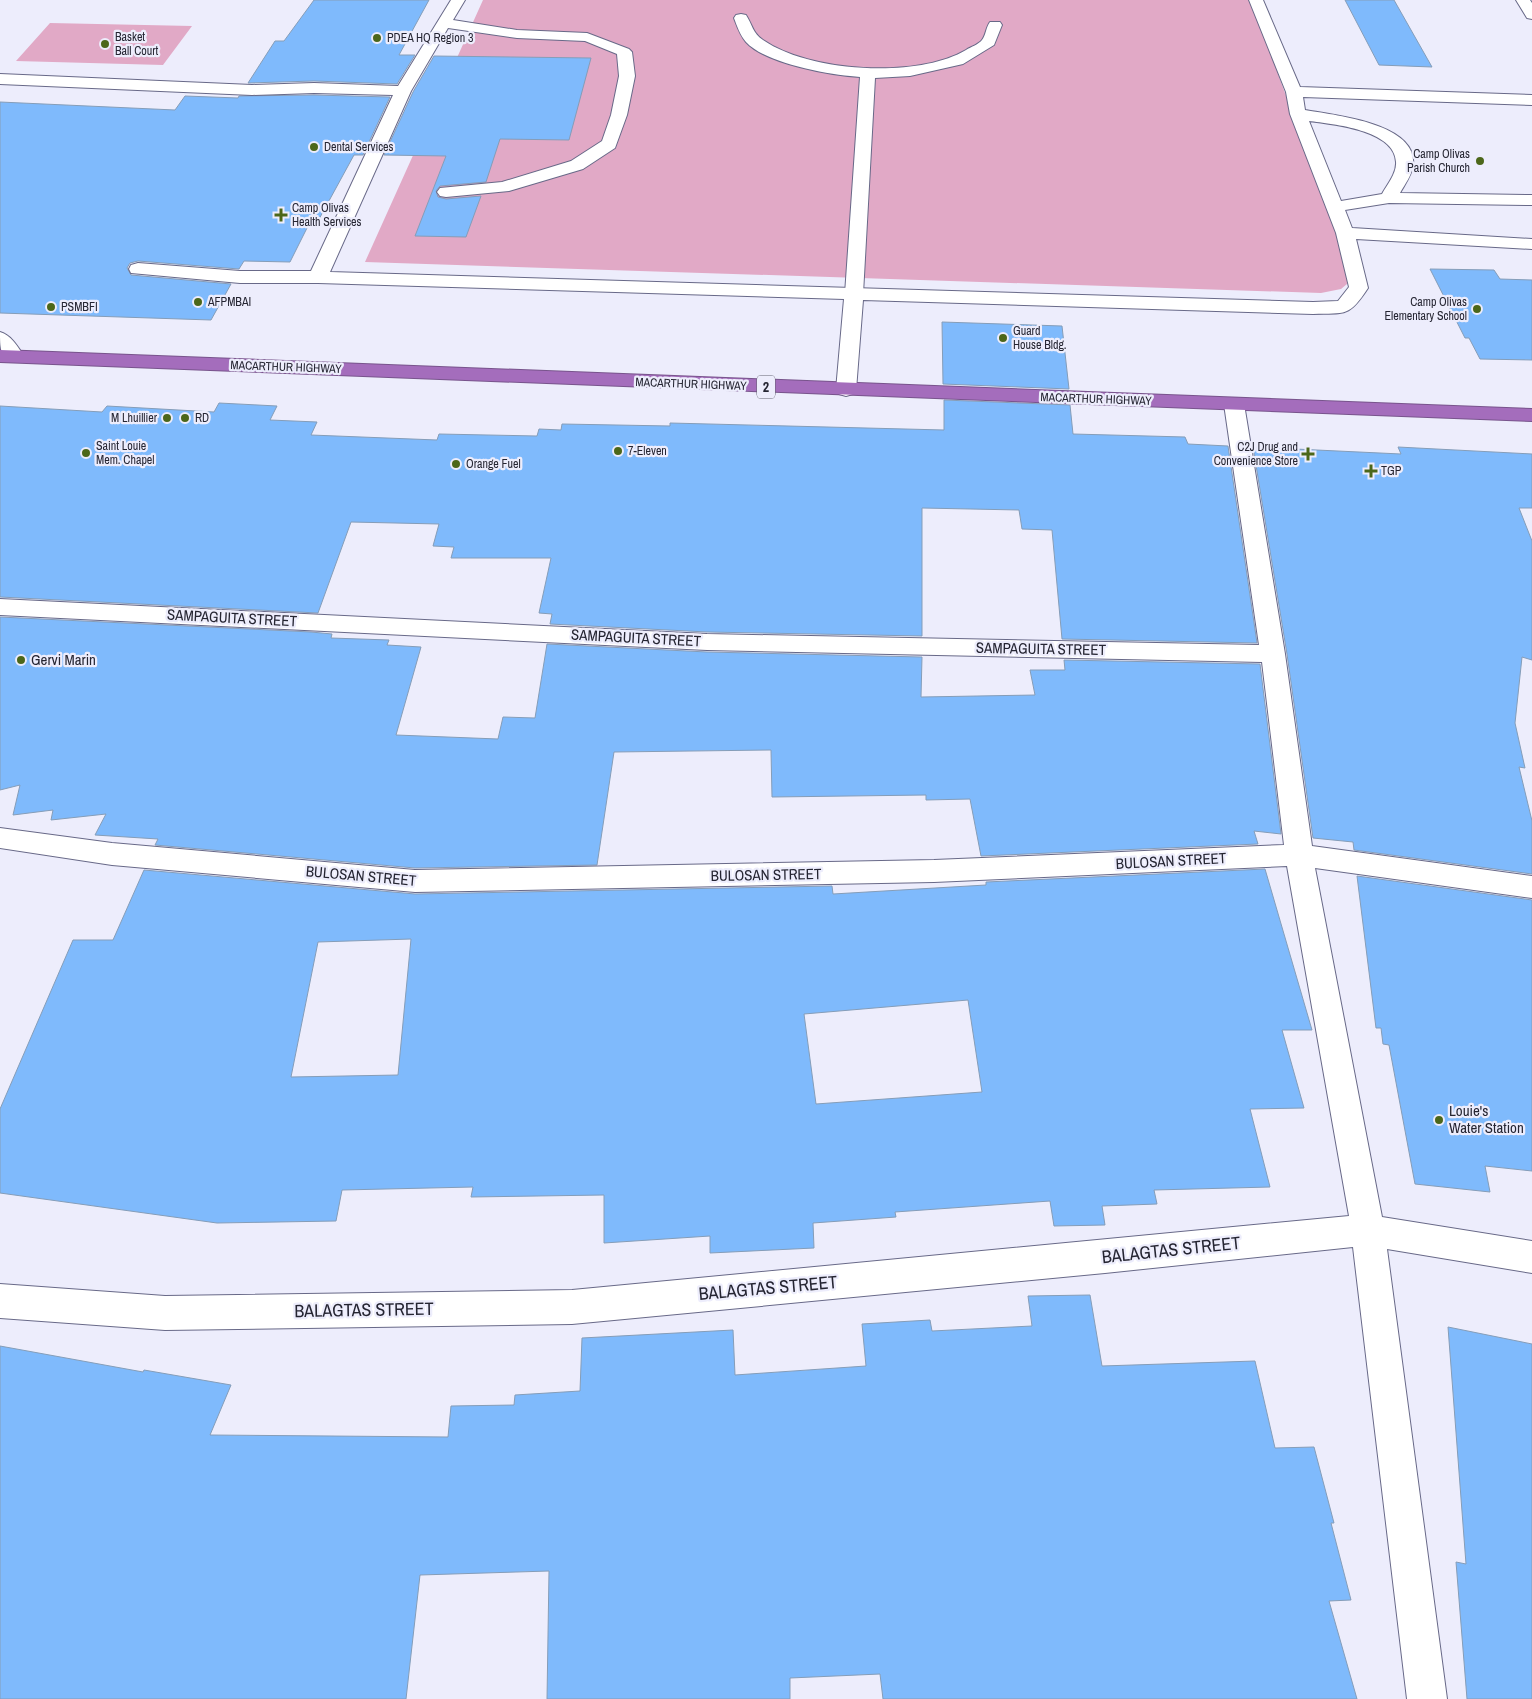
<svg xmlns="http://www.w3.org/2000/svg" width="1532" height="1699" font-family="'Archivo Narrow',sans-serif">
	<style>
		.green { fill: #e1a9c6 }
		.building { fill: #7fbafc; stroke: #859db8; fill-rule: evenodd }
		.lines { fill: none; stroke-linecap: round; stroke-linejoin: round }
		.lane-casing { stroke: #686988; stroke-width: 2 }
		.street-casing { stroke: #686988; stroke-width: 2 }
		.highway-casing { stroke: #78548c; stroke-width: 2 }
		.lane { fill: #fff; fill-rule: evenodd }
		.street { fill: #fff; fill-rule: evenodd }
		.highway { fill: #a46dbc; fill-rule: evenodd }
		.poi-dot { fill: #4c671a; stroke: #ededfc; stroke-width: 2 }
		.labels { text-anchor: middle; stroke-width: 4.5; stroke-linejoin: round; paint-order: stroke }
		.far-poi-label { font-size: 12px; fill: #252532; stroke: #ededfc; text-anchor: start }
		.far-street-label { font-size: 12px; fill: #252532; stroke: #ededfc }
		.shield { fill: #ededfc; stroke: #61616f; stroke-width: 1 }
		.shield-label { font-size: 14px; font-weight: bold; fill: #252532 }
		.street-label { font-size: 15px; fill: #252532; stroke: #ededfc }
		.poi-label { font-size: 15px; fill: #252532; stroke: #ededfc; text-anchor: start }
		.near-street-label { font-size: 18px; fill: #252532; stroke: #ededfc }
	</style>
	<rect width="100%" height="100%" fill="#ededfc"/>
	<path class="green" d="M 483,0 L 1251,0 L 1353,279 L 1341,289 L 1321,293 L 365,262 Z
		M 50,23 L 192,26 L 163,65 L 16,61 Z"/>
	<path class="building" d="M 314,0 L 429,0 L 399,55 L 415,55 L 397,84 L 314,81 L 248,83 L 275,41 L 284,41 Z
		M 1345,0 L 1394,0 L 1432,67 L 1379,65 Z
		M 434,56 L 591,58 L 569,140 L 500,139 L 486,182 L 440,186 L 436,191 L 438,197 L 446,199 L 481,196 L 466,237 L 415,236 L 446,156 L 384,155 L 413,92 Z
		M 314,95 L 390,97 L 363,155 L 354,155 L 318,221 L 311,220 L 290,262 L 244,261 L 239,269 L 138,261 L 130,263 L 127,268 L 131,275 L 231,284 L 211,320 L 0,313 L 0,102 L 175,110 L 185,96 L 238,98 L 239,96 Z
		M 1430,269 L 1494,270 L 1500,279 L 1532,280 L 1532,360 L 1480,359 L 1469,338 L 1465,338 Z
		M 942,322 L 1062,326 L 1069,389 L 943,384 Z
		M 944,400 L 1070,405 L 1073,434 L 1185,437 L 1188,444 L 1228,446 L 1257,643 L 1062,639 L 1052,530 L 1022,529 L 1019,510 L 922,508 L 922,636 L 707,632 L 550,624 L 552,614 L 539,613 L 551,558 L 451,558 L 454,547 L 433,546 L 439,524 L 351,522 L 318,613 L 0,597 L 0,406 L 102,412 L 107,406 L 214,412 L 219,403 L 277,406 L 270,420 L 317,422 L 311,435 L 437,440 L 439,434 L 537,436 L 539,429 L 561,430 L 562,424 L 670,426 L 670,423 L 944,430 Z
		M 1253,447 L 1401,454 L 1398,447 L 1532,454 L 1532,508 L 1519,508 L 1532,541 L 1532,660 L 1522,657 L 1515,723 L 1525,768 L 1519,767 L 1532,821 L 1532,874 L 1354,850 L 1353,842 L 1313,838 L 1287,654 Z
		M 0,617 L 311,632 L 332,634 L 331,638 L 389,640 L 387,645 L 421,647 L 396,735 L 498,739 L 503,717 L 535,718 L 547,644 L 707,652 L 922,657 L 921,697 L 1035,695 L 1030,670 L 1065,670 L 1064,660 L 1260,664 L 1281,834 L 1254,831 L 1258,844 L 981,856 L 970,799 L 926,800 L 926,795 L 772,797 L 771,750 L 614,752 L 597,865 L 415,868 L 155,845 L 158,839 L 95,835 L 106,814 L 51,820 L 53,810 L 13,815 L 20,785 L 0,790 Z
		M 1265,869 L 1312,1030 L 1282,1030 L 1304,1108 L 1250,1109 L 1270,1187 L 1154,1190 L 1157,1204 L 1102,1206 L 1105,1225 L 1054,1226 L 1050,1201 L 895,1212 L 896,1217 L 813,1223 L 814,1248 L 710,1253 L 710,1236 L 604,1243 L 604,1195 L 471,1197 L 473,1187 L 342,1190 L 336,1221 L 217,1223 L 0,1193 L 0,1109 L 73,940 L 113,940 L 144,870 L 415,894 L 832,886 L 833,894 L 986,885 L 986,882 ZM 411,939 L 398,1075 L 291,1077 L 318,942 ZM 968,1000 L 982,1092 L 816,1104 L 804,1014 Z
		M 1357,876 L 1532,900 L 1532,1171 L 1485,1166 L 1490,1192 L 1415,1184 L 1389,1045 L 1383,1044 L 1381,1028 L 1376,1028 Z
		M 1090,1295 L 1102,1366 L 1255,1361 L 1275,1448 L 1314,1447 L 1334,1523 L 1331,1523 L 1351,1600 L 1329,1601 L 1357,1699 L 883,1699 L 880,1674 L 790,1678 L 790,1699 L 547,1699 L 549,1571 L 420,1575 L 406,1699 L 0,1699 L 0,1346 L 143,1372 L 144,1370 L 231,1385 L 210,1435 L 448,1437 L 451,1406 L 514,1405 L 515,1395 L 580,1391 L 582,1338 L 733,1330 L 735,1375 L 866,1366 L 862,1324 L 930,1320 L 932,1331 L 1032,1326 L 1028,1296 Z
		M 1448,1327 L 1532,1344 L 1532,1699 L 1467,1699 L 1456,1562 L 1466,1564 Z"/>
	<g class="lines">
		<defs>
			<path id="lane" d="M 451,0 L 465,0 L 453,20 L 517,30 L 587,33 L 629,49 L 632,52 L 635,76 L 627,115 L 615,148 L 583,169 L 509,191 L 446,197 L 440,196 L 437,192 L 440,188 L 502,182 L 571,161 L 602,141 L 611,115 L 619,76 L 617,54 L 585,41 L 517,38 L 448,28 L 411,91 L 330,272 L 1313,302 L 1338,301 L 1349,287 L 1336,233 L 1290,114 L 1286,92 L 1249,0 L 1263,0 L 1300,87 L 1532,95 L 1532,105 L 1303,97 L 1305,110 C 1333,115 1418,123 1413,165 C 1412,175 1405,184 1400,193 L 1532,195 L 1532,205 L 1389,203 L 1345,210 L 1352,228 L 1532,239 L 1532,249 L 1356,239 L 1368,288 C 1349,317 1346,313 1313,314 L 863,300 L 856,390 L 853,394 L 846,396 L 839,394 L 836,390 L 844,299 L 318,283 L 240,283 L 131,273 L 129,269 L 131,265 L 138,263 L 240,271 L 311,271 L 393,95 L 314,93 L 252,95 L 0,84 L 0,74 L 252,85 L 314,83 L 398,86 ZM 1309,121 C 1333,124 1395,130 1396,162 C 1397,173 1387,185 1382,194 L 1341,201 Z
				M 1516,0 L 1530,0 L 1532,3 L 1532,19 L 1527,18 Z"/>
			<path id="street" d="M 741,14 L 746,15 C 752,24 753,34 763,40 C 809,72 917,79 966,50 C 971,47 979,44 982,40 C 986,35 986,27 990,22 L 1000,22 L 1002,25 L 994,45 L 963,64 L 910,76 L 875,78 L 863,294 L 861,298 L 854,300 L 847,298 L 845,294 L 860,77 C 831,75 766,64 746,42 C 740,35 737,26 734,18 L 736,15 Z
				M 0,332 C 11,335 18,347 24,356 L 21,360 C 0,366 0,348 0,332 Z
				M 1234,398 L 1241,400 L 1244,404 L 1285,654 L 1312,846 L 1532,876 L 1532,898 L 1315,868 L 1382,1217 L 1532,1241 L 1532,1273 L 1387,1249 L 1447,1699 L 1407,1699 L 1353,1247 L 1105,1273 L 572,1324 L 165,1330 L 0,1318 L 0,1284 L 165,1296 L 572,1290 L 1349,1216 L 1287,866 L 934,882 L 415,892 L 112,865 L 0,848 L 0,828 L 112,843 L 415,870 L 934,860 L 1284,845 L 1262,662 L 707,650 L 0,615 L 0,599 L 707,634 L 1259,645 L 1224,404 L 1227,400 Z"/>
			<path id="highway" d="M 0,350 L 1532,409 L 1532,421 L 0,362 Z"/>
		</defs>
		<use href="#lane" class="lane-casing"/>
		<use href="#street" class="street-casing"/>
		<use href="#highway" class="highway-casing"/>
		<use href="#lane" class="lane"/>
		<use href="#street" class="street"/>
		<use href="#highway" class="highway"/>
	</g>
	<g class="poi-dot">
		<circle cx="377" cy="38" r="5"/>
		<circle cx="105" cy="44" r="5"/>
		<circle cx="314" cy="147" r="5"/>
		<circle cx="1480" cy="161" r="5"/>
		<path d="M278.5 207.5h5v5h5v5h-5v5h-5v-5h-5v-5h5z"/>
		<circle cx="198" cy="302" r="5"/>
		<circle cx="51" cy="307" r="5"/>
		<circle cx="1477" cy="309" r="5"/>
		<circle cx="1003" cy="338" r="5"/>
		<circle cx="167" cy="418" r="5"/>
		<circle cx="185" cy="418" r="5"/>
		<circle cx="618" cy="451" r="5"/>
		<circle cx="86" cy="453" r="5"/>
		<path d="M1305.5 446.5h5v5h5v5h-5v5h-5v-5h-5v-5h5z"/>
		<circle cx="456" cy="464" r="5"/>
		<path d="M1368.5 463.5h5v5h5v5h-5v5h-5v-5h-5v-5h5z"/>
		<circle cx="21" cy="660" r="5"/>
		<circle cx="1439" cy="1120" r="5"/>
	</g>
	<g class="labels">
		<g class="far-poi-label">
			<text x="115" y="41">Basket<tspan x="115" dy="14">Ball Court</tspan></text>
			<text x="387" y="42">PDEA HQ Region 3</text>
			<text x="324" y="151">Dental Services</text>
			<text x="1470" y="158" text-anchor="end">Camp Olivas<tspan x="1470" dy="14">Parish Church</tspan></text>
			<text x="292" y="212">Camp Olivas<tspan x="292" dy="14">Health Services</tspan></text>
			<text x="208" y="306">AFPMBAI</text>
			<text x="1467" y="306" text-anchor="end">Camp Olivas<tspan x="1467" dy="14">Elementary School</tspan></text>
			<text x="61" y="311">PSMBFI</text>
			<text x="1013" y="335">Guard<tspan x="1013" dy="14">House Bldg.</tspan></text>
			<text x="157" y="422" text-anchor="end">M Lhuillier</text>
			<text x="195" y="422">RD</text>
			<text x="96" y="450">Saint Louie<tspan x="96" dy="14">Mem. Chapel</tspan></text>
			<text x="1298" y="451" text-anchor="end">C2J Drug and<tspan x="1298" dy="14">Convenience Store</tspan></text>
			<text x="628" y="455">7-Eleven</text>
			<text x="466" y="468">Orange Fuel</text>
			<text x="1381" y="475">TGP</text>
		</g>
		<g class="far-street-label">
			<text transform="translate(286 367) rotate(2)" y="4">MACARTHUR HIGHWAY</text>
			<text transform="translate(691 384) rotate(2)" y="4">MACARTHUR HIGHWAY</text>
			<text transform="translate(1096 399) rotate(2)" y="4">MACARTHUR HIGHWAY</text>
		</g>
		<rect class="shield" x="757" y="375.5" width="18" height="23" rx="4"/>
		<g class="shield-label">
			<text x="766" y="392">2</text>
		</g>
		<g class="street-label">
			<text transform="translate(232 618) rotate(3)" y="5">SAMPAGUITA STREET</text>
			<text transform="translate(636 638) rotate(3)" y="5">SAMPAGUITA STREET</text>
			<text transform="translate(1041 649) rotate(1)" y="5">SAMPAGUITA STREET</text>
			<text transform="translate(1171 861) rotate(-3)" y="5">BULOSAN STREET</text>
			<text transform="translate(766 875) rotate(-1)" y="5">BULOSAN STREET</text>
			<text transform="translate(361 876) rotate(5)" y="5">BULOSAN STREET</text>
		</g>
		<g class="poi-label">
			<text x="31" y="665">Gervi Marin</text>
			<text x="1449" y="1116">Louie's<tspan x="1449" dy="17">Water Station</tspan></text>
		</g>
		<g class="near-street-label">
			<text transform="translate(1171 1250) rotate(-6)" y="6">BALAGTAS STREET</text>
			<text transform="translate(768 1288) rotate(-5)" y="6">BALAGTAS STREET</text>
			<text transform="translate(364 1310) rotate(-1)" y="6">BALAGTAS STREET</text>
		</g>
	</g>
</svg>
